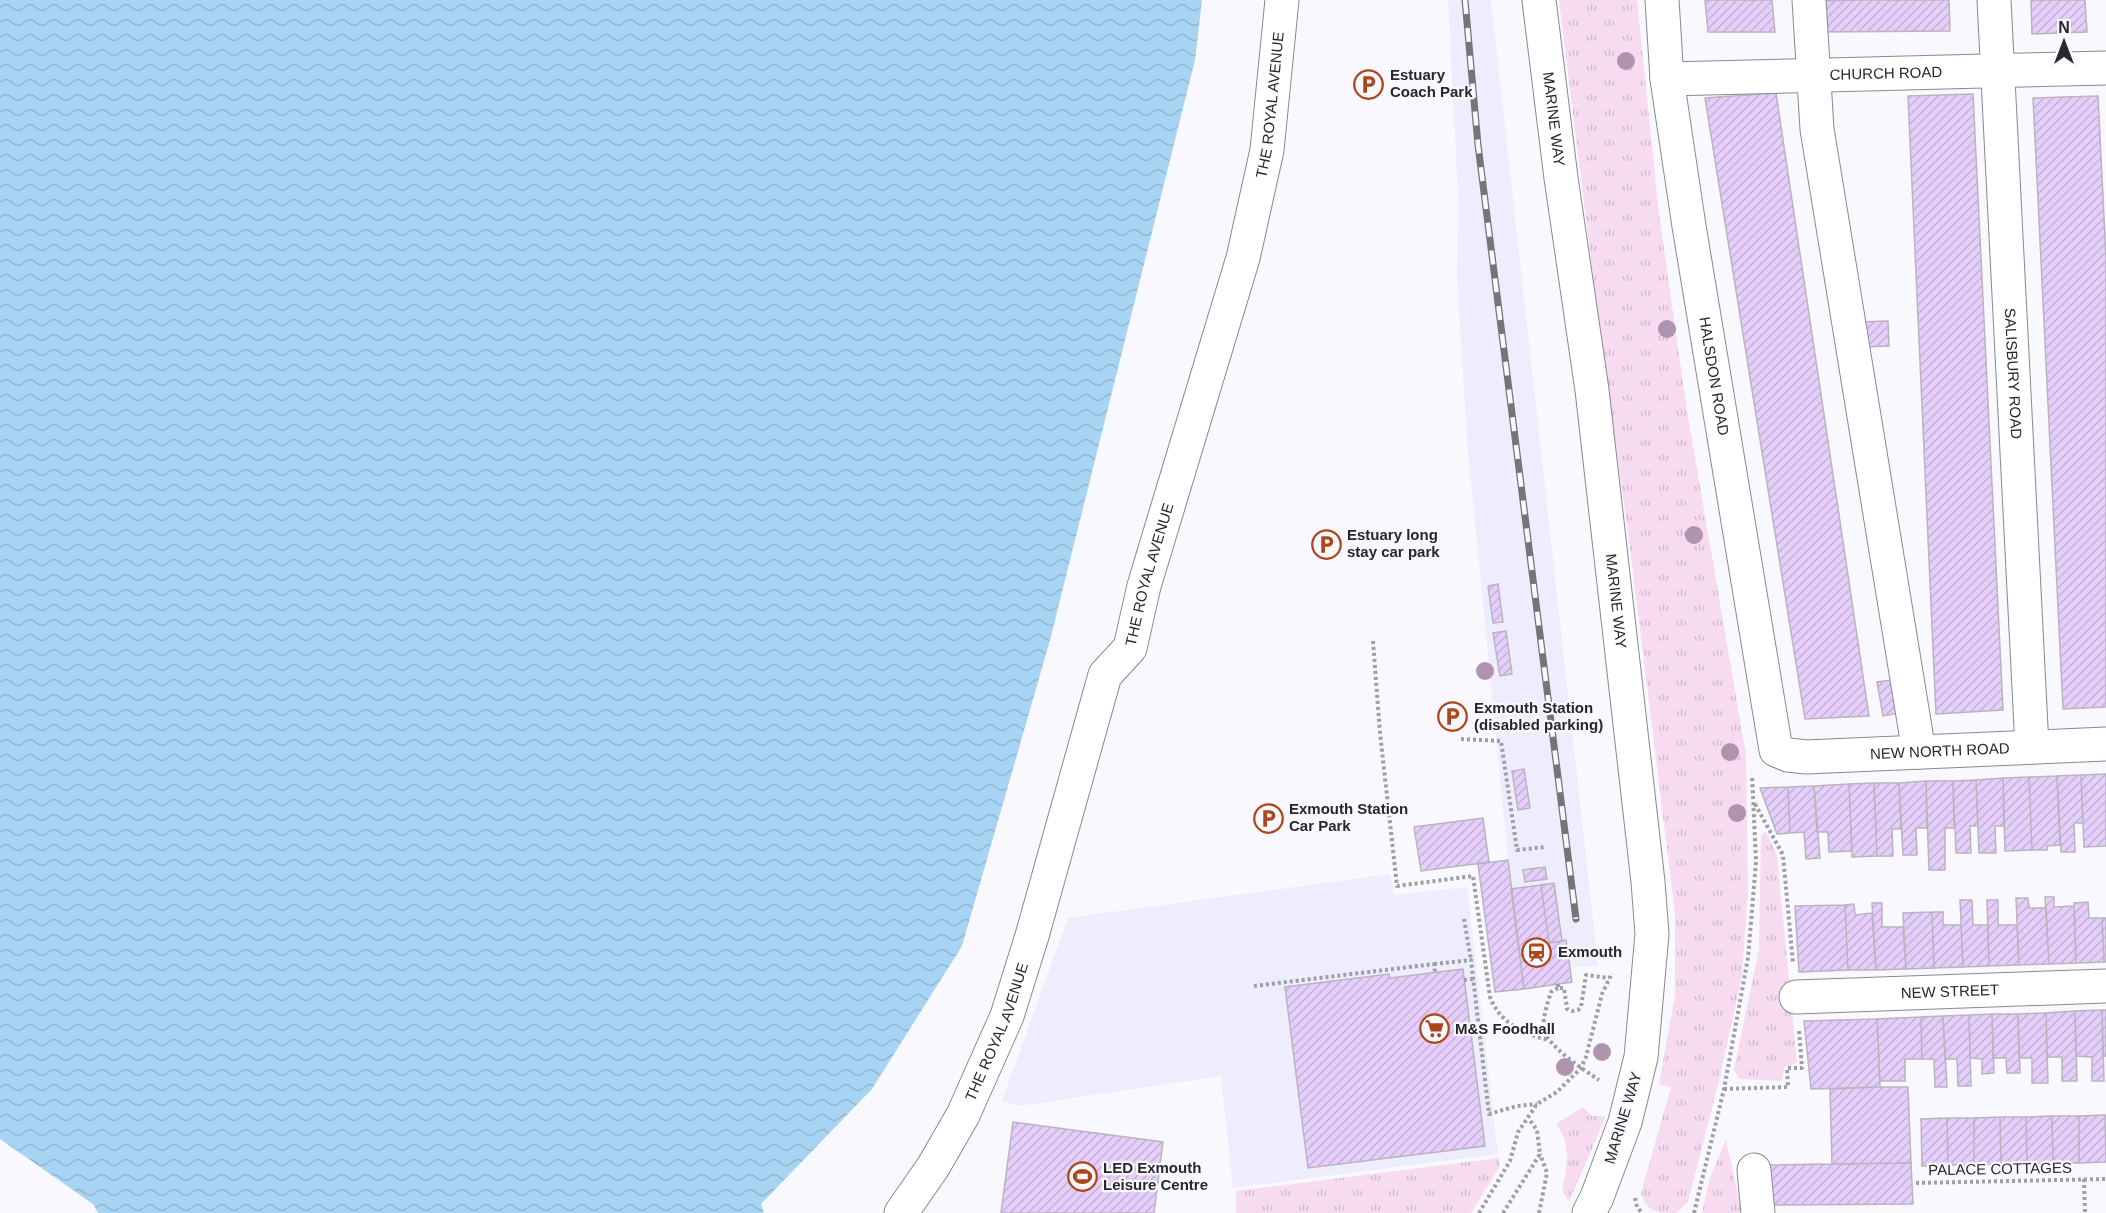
<svg xmlns="http://www.w3.org/2000/svg" width="2106" height="1213" font-family="Helvetica,sans-serif">
	<style>
		.built { fill: #ededfe }
		.grass { fill: url(#grass-tufts) }
		.water { fill: url(#water-waves) }
		.building { fill: url(#building-hatch); stroke: #b9b4bd; stroke-width: 1.5 }
		.lines { fill: none; stroke-linecap: round; stroke-linejoin: round }
		.minor-casing { stroke: #888891; stroke-width: 35 }
		.highway-casing { stroke: #888891; stroke-width: 35 }
		.path { stroke: #9e9ea3; stroke-width: 4; stroke-dasharray: 3 3; stroke-linecap: butt }
		.minor { stroke: #fff; stroke-width: 33 }
		.highway { stroke: #fff; stroke-width: 33 }
		.rail-casing { stroke: #747479; stroke-width: 7 }
		.rail { stroke: #f8f8fe; stroke-width: 4.5; stroke-dasharray: 14; stroke-linecap: butt }
		.tree { fill: #b094af }
		.labels { text-anchor: middle; stroke-width: 4.5; stroke-linejoin: round; paint-order: stroke }
		.street-label { font-size: 15px; fill: #28282c; stroke: #f8f8fe }
		.poi-label { font-size: 15px; font-weight: bold; fill: #28282c; stroke: #f8f8fe; text-anchor: start }
	</style>
	<defs>
		<pattern id="grass-tufts" width="24" height="20" patternUnits="userSpaceOnUse" patternTransform="scale(1.5)"><rect width="24" height="20" fill="#f6dbf1"/><path d="M3 7l-1-3M5 7V3M7 7l1-3M15 17l-1-3M17 17v-4M19 17l1-3" fill="none" stroke="#d3bccf"/></pattern>
		<pattern id="water-waves" width="16" height="10" patternUnits="userSpaceOnUse" patternTransform="scale(1.5)"><rect width="16" height="10" fill="#a8d4f3"/><path d="M0 5q4-4 8 0t8 0" fill="none" stroke="#91b6d0"/></pattern>
		<pattern id="building-hatch" width="6" height="6" patternUnits="userSpaceOnUse" patternTransform="scale(1.5)"><rect width="6" height="6" fill="#e5cefa"/><path d="M-1 1l2-2M0 6l6-6M5 7l2-2" fill="none" stroke="#c4b1d6"/></pattern>
	</defs>
	<rect width="100%" height="100%" fill="#f8f8fe"/>
	<path class="built" d="M 1448,0 L 1491,0 L 1598,966 L 1570,967 L 1572,982 L 1511,889 L 1468,451 L 1457,279 L 1458,193 Z
		M 1390,874 L 1394,895 L 1467,887 L 1498,1154 L 1233,1188 L 1221,1076 L 1019,1106 L 1002,1101 L 1068,918 Z"/>
	<path class="grass" d="M 1559,0 L 1637,0 L 1659,214 L 1687,411 L 1746,755 L 1748,890 L 1742,975 L 1719,1081 L 1688,1202 L 1676,1213 C 1656,1213 1648,1213 1641,1193 L 1671,1087 L 1659,1084 L 1675,995 L 1675,913 L 1628,533 L 1600,332 Z
		M 1766,832 L 1777,855 L 1797,1063 L 1784,1067 L 1782,1081 L 1739,1079 L 1734,1069 L 1759,949 L 1761,838 L 1762,834 Z
		M 1583,1107 L 1592,1116 L 1606,1116 L 1569,1202 L 1562,1190 C 1567,1168 1572,1143 1556,1124 Z
		M 1726,1140 L 1742,1213 L 1702,1213 L 1709,1180 Z
		M 1499,1158 L 1500,1166 L 1471,1213 L 1236,1213 L 1236,1191 Z"/>
	<path class="water" d="M 0,0 L 1202,0 L 1195,60 L 1050,640 L 962,946 L 872,1089 L 761,1204 L 764,1213 L 98,1213 L 93,1204 L 0,1139 Z"/>
	<path class="building" d="M 1705,0 L 1772,0 L 1775,32 L 1708,32 Z
		M 1858,0 L 1949,0 L 1950,31 L 1818,32 L 1817,1 Z
		M 2031,0 L 2085,0 L 2087,32 L 2032,34 Z
		M 1776,93 L 1869,716 L 1805,719 L 1705,98 Z
		M 1973,94 L 2003,710 L 1936,714 L 1908,96 Z
		M 2098,96 L 2106,258 L 2106,707 L 2063,709 L 2033,98 Z
		M 1888,321 L 1889,346 L 1861,347 L 1859,322 Z
		M 1498,584 L 1503,622 L 1493,623 L 1488,586 Z
		M 1506,631 L 1512,674 L 1500,676 L 1493,633 Z
		M 1900,679 L 1906,712 L 1883,716 L 1877,682 Z
		M 1524,769 L 1530,808 L 1518,810 L 1512,771 Z
		M 2106,774 L 2106,846 L 2084,847 L 2081,775 Z
		M 2081,775 L 2083,823 L 2074,823 L 2075,852 L 2061,852 L 2057,776 Z
		M 2057,776 L 2060,845 L 2047,846 L 2047,850 L 2032,850 L 2029,777 Z
		M 2029,777 L 2032,850 L 2005,851 L 2003,778 Z
		M 2003,778 L 2004,826 L 1995,826 L 1996,853 L 1979,853 L 1976,780 Z
		M 1976,780 L 1978,826 L 1970,826 L 1971,853 L 1956,853 L 1953,781 Z
		M 1926,781 L 1953,781 L 1954,828 L 1945,828 L 1945,870 L 1929,870 Z
		M 1926,781 L 1927,828 L 1916,828 L 1917,855 L 1903,855 L 1899,783 Z
		M 1874,783 L 1899,783 L 1901,829 L 1892,829 L 1893,856 L 1877,856 Z
		M 1874,783 L 1877,856 L 1852,857 L 1849,784 Z
		M 1849,784 L 1852,851 L 1829,852 L 1828,832 L 1817,832 L 1814,786 Z
		M 1814,786 L 1820,858 L 1806,859 L 1804,832 L 1790,833 L 1788,787 Z
		M 1788,787 L 1790,833 L 1777,834 L 1760,788 Z
		M 1483,818 L 1489,862 L 1421,871 L 1414,827 Z
		M 1508,860 L 1524,989 L 1495,992 L 1478,864 Z
		M 1545,867 L 1547,879 L 1525,882 L 1523,870 Z
		M 1554,883 L 1562,941 L 1549,943 L 1541,885 Z
		M 1541,885 L 1549,943 L 1566,940 L 1572,982 L 1524,989 L 1511,889 Z
		M 2045,897 L 2054,897 L 2054,907 L 2074,906 L 2076,963 L 2049,964 Z
		M 2016,898 L 2028,898 L 2029,908 L 2046,908 L 2049,964 L 2019,965 Z
		M 1960,900 L 1972,900 L 1973,925 L 1988,925 L 1989,966 L 1963,967 Z
		M 1987,900 L 1998,900 L 1998,925 L 2017,925 L 2019,965 L 1989,966 Z
		M 2088,902 L 2089,918 L 2102,918 L 2104,962 L 2076,963 L 2074,903 Z
		M 1872,903 L 1882,903 L 1882,927 L 1903,927 L 1906,969 L 1876,970 Z
		M 1854,904 L 1855,915 L 1872,913 L 1876,970 L 1848,970 L 1845,905 Z
		M 1845,905 L 1848,970 L 1799,972 L 1795,906 Z
		M 1932,912 L 1943,912 L 1943,925 L 1961,925 L 1963,967 L 1934,968 Z
		M 1932,912 L 1934,968 L 1906,969 L 1903,913 Z
		M 2102,918 L 2106,918 L 2106,962 L 2104,962 Z
		M 1463,969 L 1485,1146 L 1308,1168 L 1285,987 L 1389,974 L 1390,978 Z
		M 2102,1010 L 2106,1010 L 2106,1056 L 2103,1056 Z
		M 2102,1010 L 2104,1081 L 2092,1081 L 2092,1057 L 2076,1056 L 2075,1011 Z
		M 2075,1011 L 2077,1081 L 2062,1081 L 2062,1057 L 2047,1057 L 2046,1013 Z
		M 2046,1013 L 2048,1083 L 2032,1083 L 2032,1058 L 2019,1058 L 2018,1014 Z
		M 1992,1014 L 2018,1014 L 2020,1073 L 2007,1073 L 2006,1058 L 1993,1058 Z
		M 1992,1014 L 1994,1073 L 1982,1074 L 1982,1059 L 1970,1058 L 1969,1015 Z
		M 1969,1015 L 1971,1086 L 1958,1086 L 1957,1059 L 1945,1059 L 1943,1016 Z
		M 1943,1016 L 1947,1087 L 1935,1087 L 1934,1059 L 1922,1059 L 1921,1017 Z
		M 1921,1017 L 1922,1059 L 1905,1059 L 1905,1081 L 1880,1081 L 1877,1019 Z
		M 1877,1019 L 1880,1087 L 1811,1089 L 1804,1021 Z
		M 1880,1087 L 1908,1087 L 1911,1163 L 1832,1164 L 1830,1089 Z
		M 2105,1115 L 2106,1162 L 2079,1163 L 2079,1116 Z
		M 2052,1116 L 2079,1116 L 2079,1163 L 2053,1163 Z
		M 2052,1116 L 2053,1163 L 2027,1164 L 2026,1117 Z
		M 2000,1117 L 2026,1117 L 2027,1164 L 2001,1164 Z
		M 2000,1117 L 2001,1164 L 1974,1165 L 1974,1118 Z
		M 1947,1118 L 1948,1165 L 1922,1166 L 1921,1119 Z
		M 1947,1118 L 1974,1118 L 1974,1165 L 1948,1165 Z
		M 1013,1122 L 1163,1142 L 1154,1213 L 1001,1213 Z
		M 1911,1163 L 1913,1204 L 1767,1205 L 1762,1165 Z"/>
	<g class="lines">
		<defs>
			<g id="minor">
				<path id="s1" d="M 1662,0 L 1667,79 L 1689,226 L 1776,750 L 1788,755 L 1806,757 L 2106,744"/>
				<path d="M 1809,0 L 1817,129 L 1919,752"/>
				<path id="s2" d="M 1994,0 L 2032,747"/>
				<path id="s3" d="M 1667,79 L 2106,68"/>
				<path id="s4" d="M 1796,997 L 2106,986"/>
				<path d="M 1754,1170 L 1758,1213"/>
				<path id="s5" d="M 901,1213 L 933,1167 L 963,1115 L 1007,1016 L 1032,936 L 1105,675 L 1130,648 L 1144,586 L 1243,258 L 1267,150 L 1282,0"/>
			</g>
			<g id="highway">
				<path id="s6" d="M 1539,0 L 1561,178 L 1592,390 L 1648,882 L 1652,934 L 1641,1057 L 1625,1122 L 1597,1197 L 1589,1213"/>
			</g>
		</defs>
		<use href="#minor" class="minor-casing"/>
		<use href="#highway" class="highway-casing"/>
		<path class="path" d="M 1373,641 L 1380,733 L 1397,886 L 1473,876 L 1490,997 C 1500,1023 1523,1034 1549,1040
			M 1461,739 L 1501,741 L 1517,850 L 1545,847
			M 1755,804 L 1783,855 L 1793,963
			M 1464,919 L 1471,960
			M 1434,964 L 1471,960 L 1489,1114 L 1517,1106 L 1537,1104
			M 1464,980 L 1473,979
			M 1558,984 L 1558,988 L 1564,988 L 1567,1009 L 1572,1011 L 1578,1010 L 1581,1007 L 1586,975 L 1609,978
			M 1254,986 L 1434,964 L 1435,972
			M 1558,988 L 1551,992 C 1548,1002 1542,1018 1544,1029 C 1547,1046 1584,1070 1599,1080
			M 1724,1089 L 1788,1087 L 1787,1068 L 1802,1068 L 1799,1030
			M 2084,1179 L 2085,1213
			M 1916,1183 L 2106,1179
			M 1635,1198 L 1637,1207 L 1642,1213
			M 1479,1213 L 1510,1161 L 1518,1132 L 1537,1104 L 1557,1092 L 1581,1068 L 1586,1057 L 1602,994 L 1612,973
			M 1503,1213 L 1540,1154 L 1537,1130 L 1529,1119
			M 1539,1213 L 1547,1173 L 1540,1154
			M 1694,1213 L 1724,1089 L 1748,958 L 1756,862 L 1752,775"/>
		<use href="#minor" class="minor"/>
		<use href="#highway" class="highway"/>
		<defs>
			<path id="rail" d="M 1465,0 L 1478,145 L 1576,919"/>
		</defs>
		<use href="#rail" class="rail-casing"/>
		<use href="#rail" class="rail"/>
	</g>
	<g class="tree">
		<circle cx="1626" cy="61" r="9"/>
		<circle cx="1667" cy="329" r="9"/>
		<circle cx="1694" cy="535" r="9"/>
		<circle cx="1485" cy="671" r="9"/>
		<circle cx="1730" cy="752" r="9"/>
		<circle cx="1737" cy="813" r="9"/>
		<circle cx="1602" cy="1052" r="9"/>
		<circle cx="1565" cy="1067" r="9"/>
	</g>
	<defs>
		<symbol id="parking-ring" viewBox="-11 -11 22 22"><circle r="9.5" fill="#f8f8fe" stroke="#ac461b" stroke-width="1.5"/><path d="M-3.5-5.5H1a3.5 3.5 0 0 1 0 7H-1V5.5H-3.5ZM-1-3.4V-.6H.8a1.4 1.4 0 0 0 0-2.8Z" fill="#ac461b"/></symbol>
		<symbol id="station-ring" viewBox="-11 -11 22 22"><circle r="9.5" fill="#f8f8fe" stroke="#ac461b" stroke-width="1.5"/><path d="M-3-6H3Q5-6 5-4V2Q5 4 3 4L4.5 6H3L1.5 4h-3L-3 6H-4.5L-3 4Q-5 4-5 2V-4Q-5-6-3-6ZM-3.5-4v3h7v-3ZM-3.5 1v1.5H-2V1ZM2 1v1.5H3.5V1Z" fill="#ac461b"/></symbol>
		<symbol id="supermarket-ring" viewBox="-11 -11 22 22"><circle r="9.5" fill="#f8f8fe" stroke="#ac461b" stroke-width="1.5"/><path d="M-6-5.5h2.5l.6 2H6L4.5 2H-2.5L-4.4-4H-6ZM-1.5 3.2a1.3 1.3 0 1 0 .1 0ZM3 3.2a1.3 1.3 0 1 0 .1 0Z" fill="#ac461b"/></symbol>
		<symbol id="stadium-ring" viewBox="-11 -11 22 22"><circle r="9.5" fill="#f8f8fe" stroke="#ac461b" stroke-width="1.5"/><path d="M0-5a6.5 5 0 1 0 0 10a6.5 5 0 1 0 0-10ZM-3.5-1.8h7v3.6h-7Z" fill="#ac461b"/></symbol>
	</defs>
	<g fill-rule="evenodd">
		<use href="#parking-ring" x="1352" y="68" width="33" height="33"/>
		<use href="#parking-ring" x="1310" y="528" width="33" height="33"/>
		<use href="#parking-ring" x="1436" y="700" width="33" height="33"/>
		<use href="#parking-ring" x="1252" y="802" width="33" height="33"/>
		<use href="#station-ring" x="1520" y="936" width="33" height="33"/>
		<use href="#supermarket-ring" x="1418" y="1012" width="33" height="33"/>
		<use href="#stadium-ring" x="1066" y="1160" width="33" height="33"/>
	</g>
	<g class="labels">
		<g class="street-label">
			<text dy="5" stroke="none"><textPath href="#s3" startOffset="219">CHURCH ROAD</textPath></text>
			<text dy="5" stroke="none"><textPath href="#s5" startOffset="1178">THE ROYAL AVENUE</textPath></text>
			<text dy="5" stroke="none"><textPath href="#s6" startOffset="120">MARINE WAY</textPath></text>
			<text dy="5" stroke="none"><textPath href="#s2" startOffset="374">SALISBURY ROAD</textPath></text>
			<text dy="5" stroke="none"><textPath href="#s1" startOffset="380">HALSDON ROAD</textPath></text>
			<text dy="5" stroke="none"><textPath href="#s5" startOffset="692">THE ROYAL AVENUE</textPath></text>
			<text dy="5" stroke="none"><textPath href="#s6" startOffset="606">MARINE WAY</textPath></text>
			<text dy="5" stroke="none"><textPath href="#s1" startOffset="924">NEW NORTH ROAD</textPath></text>
			<text dy="5" stroke="none"><textPath href="#s4" startOffset="154">NEW STREET</textPath></text>
			<text dy="5" stroke="none"><textPath href="#s5" startOffset="206">THE ROYAL AVENUE</textPath></text>
			<text transform="translate(1623 1118) rotate(-73)" y="5">MARINE WAY</text>
			<text transform="translate(2000 1169) rotate(-1)" y="5">PALACE COTTAGES</text>
		</g>
		<g class="poi-label">
			<text x="1390" y="80">Estuary<tspan x="1390" dy="17">Coach Park</tspan></text>
			<text x="1347" y="540">Estuary long<tspan x="1347" dy="17">stay car park</tspan></text>
			<text x="1474" y="713">Exmouth Station<tspan x="1474" dy="17">(disabled parking)</tspan></text>
			<text x="1289" y="814">Exmouth Station<tspan x="1289" dy="17">Car Park</tspan></text>
			<text x="1558" y="957">Exmouth</text>
			<text x="1455" y="1034">M&amp;S Foodhall</text>
			<text x="1103" y="1173">LED Exmouth<tspan x="1103" dy="17">Leisure Centre</tspan></text>
		</g>
	</g>
	<g transform="translate(2064 42)" stroke="#f8f8fe" stroke-width="4.5" paint-order="stroke">
	<path d="M0-4.5L10 22L0 15L-10 22Z" fill="#28282c"/>
	<text y="-9" font-size="16" font-weight="bold" text-anchor="middle" fill="#28282c">N</text>
	</g>
</svg>
